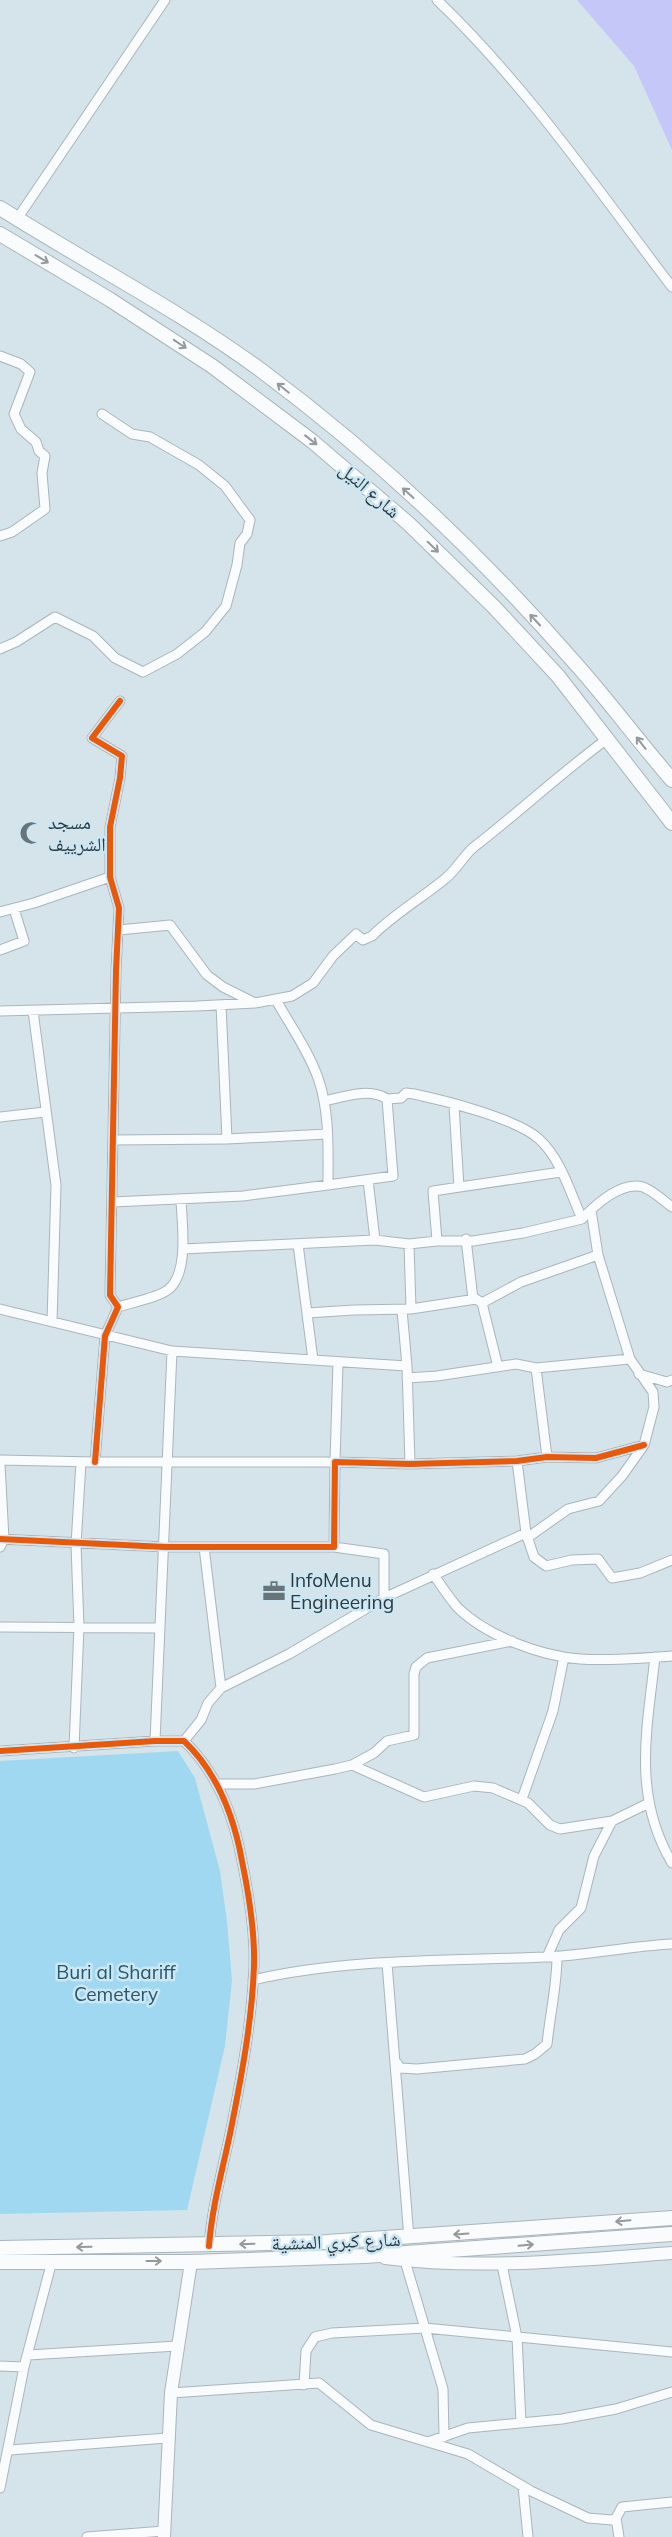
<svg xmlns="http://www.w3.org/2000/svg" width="672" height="2537" font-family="Mulish,'Noto Naskh Arabic',sans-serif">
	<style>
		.green { fill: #a0d8f2 }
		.water { fill: #c5c7f8 }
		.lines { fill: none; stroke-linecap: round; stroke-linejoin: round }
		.street-casing { stroke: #aab5bb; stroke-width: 11 }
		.secondary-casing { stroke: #aab5bb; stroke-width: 14 }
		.primary-casing { stroke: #aab5bb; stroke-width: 16 }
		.street { stroke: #f9fbfc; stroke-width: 9 }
		.secondary { stroke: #f9fbfc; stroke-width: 12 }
		.primary { stroke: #f9fbfc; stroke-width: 14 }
		.cycleway-casing { stroke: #cce7f4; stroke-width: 9 }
		.cycleway { stroke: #e8590c; stroke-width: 6 }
		.oneway { stroke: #949a9c }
		.labels { text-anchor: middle; stroke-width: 5; stroke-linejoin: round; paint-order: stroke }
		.street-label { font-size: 19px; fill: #2e383d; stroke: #cce7f4 }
		.poi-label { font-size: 19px; fill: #2e383d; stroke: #cce7f4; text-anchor: start }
		.park-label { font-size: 19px; fill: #285669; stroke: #cce7f4 }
	</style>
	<rect width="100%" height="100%" fill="#d5e4eb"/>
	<path class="green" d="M 178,1751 L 195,1778 L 220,1871 L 227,1921 L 232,1980 L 225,2046 L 187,2210 L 0,2214 L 0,1761 Z"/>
	<path class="water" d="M 577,0 L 672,0 L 672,150 L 634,66 Z"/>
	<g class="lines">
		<defs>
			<path id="street" d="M 437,0 C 527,86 597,189 672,287
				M 17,219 L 165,0
				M 0,356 L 21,364 L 30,372 L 14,414 L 21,429 L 36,442 L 39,451 L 45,456 L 42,473 L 45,509 L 12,532 L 0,536
				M 0,649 L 16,642 L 55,617 L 93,636 L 115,658 L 143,672 L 177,654 L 205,632 L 226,606 L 237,565 L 240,543 L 247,534 L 250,520 L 225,486 L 199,465 L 150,437 L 132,434 L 102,414
				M 0,912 L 34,903 L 110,877
				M 119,930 L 170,925 L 207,975 L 223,987 L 253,1002
				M 0,950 L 24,941 L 14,909
				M 221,1005 L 227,1139
				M 0,1011 L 197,1006 L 255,1003 L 292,996 L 313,983 L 333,956 L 356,934 L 363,940 L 372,936 C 394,914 422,898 446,878 C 457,869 464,855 474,847 C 519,812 561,773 607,739
				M 33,1011 L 56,1185 L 52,1322
				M 324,1101 C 343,1097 370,1087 387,1099 L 401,1098 L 406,1093 L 414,1094 C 443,1100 518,1119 539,1139 C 561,1159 570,1192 582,1219
				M 454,1106 L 459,1187
				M 0,1117 L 45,1112
				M 113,1140 L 227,1139 L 327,1134
				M 368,1180 L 375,1240
				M 328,1185 L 393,1176 L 387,1099
				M 112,1202 L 243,1196 L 328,1185 C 328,1150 330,1112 318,1078 C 308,1050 290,1025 276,1000
				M 466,1239 L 473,1299
				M 437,1241 L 433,1191 L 561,1172
				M 298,1244 L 313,1360
				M 409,1244 L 411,1309
				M 183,1249 L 375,1240 L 409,1244 L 437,1241 L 473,1241 L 523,1233 L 582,1219 C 595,1205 621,1181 643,1187 C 652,1190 664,1201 672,1207
				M 482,1303 L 521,1282 L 598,1255
				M 118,1307 C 130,1303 160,1297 169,1289 C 189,1272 182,1224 181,1200
				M 0,1309 L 172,1351 L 407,1366
				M 402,1310 L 407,1366 L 410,1464
				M 307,1313 L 354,1310 L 411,1309 L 476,1299 L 482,1303 L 498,1367
				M 536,1368 L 547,1457
				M 639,1374 L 667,1382 L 672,1380
				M 407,1378 L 437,1376 L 516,1364 L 536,1368 L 630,1359
				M 0,1460 L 95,1462 L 335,1462 L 338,1362
				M 517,1461 L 526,1533
				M 95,1462 L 105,1336 L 118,1307 L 110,1295 L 116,971 L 119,908 L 110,877 L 110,827 L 120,778 L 122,756 L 92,738 L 120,701
				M 0,1464 L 4,1539 L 0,1547
				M 527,1538 L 568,1509 L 599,1501 L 622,1476 L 644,1445 L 654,1407 L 653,1392 L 630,1359 L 598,1255 L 591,1210
				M 0,1539 L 165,1547 L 334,1547 L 335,1462 L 410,1464 L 517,1461 L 547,1457 L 596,1458 L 644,1445
				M 204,1547 L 221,1688
				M 334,1547 L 384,1554 L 384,1598
				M 433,1574 C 441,1585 449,1598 458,1608 C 487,1636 540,1656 580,1659 C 610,1661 642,1658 672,1656
				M 0,1627 L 160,1628
				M 655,1657 C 647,1730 632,1795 672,1863
				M 155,1741 L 172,1351
				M 184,1741 L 201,1720 L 208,1703 L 221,1688 L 289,1654 L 384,1598 L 526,1533 L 534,1557 L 546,1566 L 572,1560 L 598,1559 L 612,1578 L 640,1573 L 672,1560
				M 74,1748 L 79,1627 L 76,1545 L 81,1462
				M 0,1751 L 155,1741 L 184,1741 C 218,1773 234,1817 242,1861 C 249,1895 255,1932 254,1966 C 252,2022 241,2079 230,2134 C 222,2172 212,2207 209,2246
				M 352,1765 L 424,1797 L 474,1786 L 493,1788 L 528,1803 L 550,1825 L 560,1829 L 612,1821 L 649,1803
				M 216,1784 L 254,1784 L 335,1769 L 352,1765 L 374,1753 L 387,1741 L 414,1735 L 414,1674 L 416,1667 L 427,1658 L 512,1641
				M 522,1799 L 553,1711 L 564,1657
				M 547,1957 L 559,1930 L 581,1908 L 594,1856 L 612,1821
				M 387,1963 L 409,2238
				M 253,1980 C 347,1958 451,1961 547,1957 C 589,1955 630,1946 672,1944
				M 397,2063 L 400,2068 L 417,2069 L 525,2059 L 535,2054 L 547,2044 C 550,2014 557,1986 557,1956
				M 405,2261 L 443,2389 L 444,2437
				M 502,2265 L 517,2337 L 521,2423
				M 28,2355 L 177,2346
				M 0,2366 L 24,2367
				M 304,2385 L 306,2351 L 315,2337 L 332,2333 L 425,2328 L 672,2352
				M 171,2393 L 319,2383 L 371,2425 L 468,2454 L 531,2491 L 588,2518 L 612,2520 L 616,2518
				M 428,2442 L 468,2428 L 562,2419 L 616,2409 L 672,2392
				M 10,2450 L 167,2438
				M 523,2486 L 528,2537
				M 0,2488 L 24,2367 L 52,2261
				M 87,2537 L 164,2531
				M 619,2537 L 616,2518 L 622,2507 L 672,2502"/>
			<path id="secondary" d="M 385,2258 C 481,2270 576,2260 672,2253
				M 164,2537 L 171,2393 L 191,2262"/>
			<path id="primary" d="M 0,208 C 87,263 179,310 262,371 C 376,456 482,556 575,663 C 609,701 639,742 672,780
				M 0,234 L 109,299 L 212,366 L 312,441 L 409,524 L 494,607 L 558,676 L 672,823
				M 0,2248 L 327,2242 L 672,2218
				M 0,2262 L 191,2262 L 365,2256 L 672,2234"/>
		</defs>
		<use href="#street" class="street-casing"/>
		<use href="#secondary" class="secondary-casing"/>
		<use href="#primary" class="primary-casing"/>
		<use href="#street" class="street"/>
		<use href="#secondary" class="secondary"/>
		<use href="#primary" class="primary"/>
		<defs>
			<path id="cycleway" d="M 95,1462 L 105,1336 L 118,1307 L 110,1295 L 116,971 L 119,908 L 110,877 L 110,827 L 120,778 L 122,756 L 92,738 L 120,701
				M 0,1539 L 165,1547 L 334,1547 L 335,1462 L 410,1464 L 517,1461 L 547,1457 L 596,1458 L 644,1445
				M 0,1751 L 155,1741 L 184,1741 C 218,1773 234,1817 242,1861 C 249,1895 255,1932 254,1966 C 252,2022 241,2079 230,2134 C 222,2172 212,2207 209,2246"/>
		</defs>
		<use href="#cycleway" class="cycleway-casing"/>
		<use href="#cycleway" class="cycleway"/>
	</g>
	<defs><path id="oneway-shaft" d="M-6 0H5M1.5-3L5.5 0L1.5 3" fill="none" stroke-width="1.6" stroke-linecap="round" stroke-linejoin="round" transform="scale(1.25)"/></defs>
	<g class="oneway">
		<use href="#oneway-shaft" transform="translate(42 259) rotate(31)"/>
		<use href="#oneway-shaft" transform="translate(180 344) rotate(34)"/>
		<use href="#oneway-shaft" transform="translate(283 388) rotate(-141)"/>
		<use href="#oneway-shaft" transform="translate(311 440) rotate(38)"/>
		<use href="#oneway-shaft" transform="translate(408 493) rotate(-138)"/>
		<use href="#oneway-shaft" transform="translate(433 547) rotate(44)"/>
		<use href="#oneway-shaft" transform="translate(535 620) rotate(-133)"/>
		<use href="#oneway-shaft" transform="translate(641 743) rotate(-128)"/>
		<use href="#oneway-shaft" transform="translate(623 2221) rotate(175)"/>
		<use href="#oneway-shaft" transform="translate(461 2234) rotate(176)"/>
		<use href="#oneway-shaft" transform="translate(247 2244) rotate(178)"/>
		<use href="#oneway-shaft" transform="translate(526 2245) rotate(-5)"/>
		<use href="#oneway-shaft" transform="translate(84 2247) rotate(179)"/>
		<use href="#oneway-shaft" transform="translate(154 2261)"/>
	</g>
	<defs>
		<symbol id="mosque-bare" viewBox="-9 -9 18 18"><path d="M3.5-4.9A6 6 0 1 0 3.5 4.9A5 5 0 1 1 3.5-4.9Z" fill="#68747a" stroke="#cce7f4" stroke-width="2.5" paint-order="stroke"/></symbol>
		<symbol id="office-bare" viewBox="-9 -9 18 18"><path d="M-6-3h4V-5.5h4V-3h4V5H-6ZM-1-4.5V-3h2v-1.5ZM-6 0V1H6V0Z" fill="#68747a" stroke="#cce7f4" stroke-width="2.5" paint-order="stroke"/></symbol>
	</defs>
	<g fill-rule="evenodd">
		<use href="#mosque-bare" x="15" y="817" width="32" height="32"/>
		<use href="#office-bare" x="258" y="1575" width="32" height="32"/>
	</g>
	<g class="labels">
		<g class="street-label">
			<text transform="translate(370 490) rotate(41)" y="7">شارع النيل</text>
			<text transform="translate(336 2241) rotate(-2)" y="7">شارع كبري المنشية</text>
		</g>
		<g class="poi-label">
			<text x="48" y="829">مسجد<tspan x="48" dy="22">الشرييف</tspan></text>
			<text x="290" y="1587">InfoMenu<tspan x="290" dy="22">Engineering</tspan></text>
		</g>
		<g class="park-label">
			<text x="116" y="1979">Buri al Shariff<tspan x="116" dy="22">Cemetery</tspan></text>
		</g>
	</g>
</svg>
